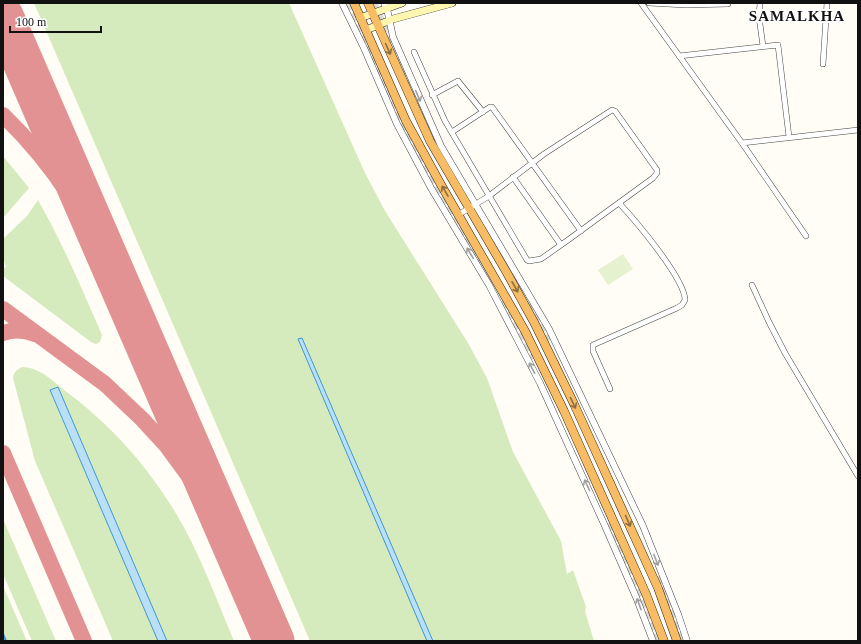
<svg xmlns="http://www.w3.org/2000/svg" width="861" height="644" font-family="'Times New Roman',serif">
	<style>
		.green { fill: #d5ebbd }
		.pitch { fill: #e6f2cf }
		.water { fill: #b9e0f7; stroke: #3f96cf }
		.lines { fill: none; stroke-linecap: round; stroke-linejoin: round }
		.stream { stroke: #3f96cf; stroke-width: 2 }
		.taxiway { stroke: #e29292; stroke-width: 16 }
		.runway { stroke: #e29292; stroke-width: 41 }
		.trunk-tunnel { stroke: #dbdad3; stroke-width: 8; stroke-dasharray: 8 4; stroke-linecap: butt }
		.minor-casing { stroke: #444; stroke-width: 6 }
		.tertiary-casing { stroke: #444; stroke-width: 7 }
		.secondary-casing { stroke: #333; stroke-width: 8 }
		.trunk-casing { stroke: #222; stroke-width: 9 }
		.minor { stroke: #fff; stroke-width: 5 }
		.tertiary { stroke: #fff; stroke-width: 6 }
		.secondary { stroke: #fff6b0; stroke-width: 7 }
		.trunk { stroke: #f7bc64; stroke-width: 8 }
		.oneway { stroke: #906f3f }
		.oneway2 { stroke: #a0a0a0 }
		.labels { text-anchor: middle; stroke-width: 4; stroke-linejoin: round; paint-order: stroke }
		.district-label { font-size: 15px; font-weight: bold; letter-spacing: 1px; fill: #111; stroke: #fff }
	</style>
	<rect width="100%" height="100%" fill="#fffdf5"/>
	<path class="green" d="M 34,3 L 289,3 L 365,173 L 385,211 L 468,343 L 487,378 L 513,452 L 561,541 L 567,574 L 573,570 L 586,607 L 585,611 L 594,641 L 310,641 Z
		M 3,156 L 29,188 L 3,218 Z
		M 38,200 C 63,244 82,289 102,335 L 100,342 L 96,344 L 91,342 L 3,276 L 3,268 L 6,267 L 3,258 L 3,239 L 27,216 Z
		M 22,367 C 40,367 55,383 68,393 C 120,432 162,483 191,541 C 207,573 220,608 234,641 L 167,641 L 58,388 L 50,391 L 158,641 L 113,641 L 35,461 L 13,378 C 14,372 16,370 22,367 Z
		M 3,519 L 56,641 L 32,641 L 3,574 Z
		M 3,586 L 27,641 L 3,641 Z"/>
	<path class="pitch" d="M 623,254 L 633,269 L 608,285 L 598,270 Z"/>
	<path class="water" d="M 302,338 L 433,641 L 427,641 L 298,339 Z
		M 58,387 L 167,641 L 158,641 L 50,390 Z"/>
	<g class="lines">
		<path class="stream" d="M 3,634 L 6,641"/>
		<path class="taxiway" d="M 3,115 C 57,167 89,222 121,289
			M 3,309 L 105,384 L 142,419 L 166,445 L 199,490 L 210,508 L 241,566
			M 3,333 C 14,329 25,330 35,334
			M 3,453 L 84,641"/>
		<path class="runway" d="M 3,16 L 274,641"/>
		<path class="trunk-tunnel" d="M 347,3 L 413,145 L 479,263
			M 373,3 L 432,135 L 440,149
			M 457,179 L 476,212
			M 501,302 L 519,334 L 531,360
			M 528,304 L 548,341
			M 607,524 L 640,595 L 658,641
			M 657,577 L 682,641"/>
		<defs>
			<path id="minor" d="M 641,3 L 742,143 L 806,236
				M 649,3 L 686,5 L 728,4
				M 760,3 L 759,17 L 763,46
				M 414,52 L 445,121 L 527,260 L 529,261 L 541,259 L 568,240 L 653,178 L 657,173 L 657,170 L 615,111 L 612,110 L 544,154 L 489,196 L 458,215
				M 679,56 L 778,45 L 789,137
				M 823,64 L 827,3
				M 432,95 L 458,81 L 483,112
				M 452,132 L 490,107 L 492,107 L 581,231
				M 742,143 L 858,130
				M 513,177 L 561,245
				M 752,285 L 769,322 L 785,353 L 858,476
				M 610,389 L 593,351 L 593,345 L 677,308 L 682,305 L 685,300 C 685,279 635,220 619,203"/>
			<path id="tertiary" d="M 342,3 L 364,48 L 397,124 L 431,188 L 489,285 L 540,383 L 605,526 L 636,597 L 653,641
				M 384,3 L 387,9 L 393,37 L 441,146 L 549,329 L 643,526 L 678,614 L 687,641"/>
			<path id="secondary" d="M 360,18 L 402,3
				M 366,30 L 393,19 L 452,3"/>
			<path id="trunk" d="M 354,3 L 406,121 L 440,183 L 525,331 L 564,411 L 646,594 L 664,641
				M 368,3 L 430,141 L 507,273 L 535,324 L 574,404 L 658,588 L 677,641"/>
		</defs>
		<use href="#minor" class="minor-casing"/>
		<use href="#tertiary" class="tertiary-casing"/>
		<use href="#secondary" class="secondary-casing"/>
		<use href="#trunk" class="trunk-casing"/>
		<use href="#minor" class="minor"/>
		<use href="#tertiary" class="tertiary"/>
		<use href="#secondary" class="secondary"/>
		<use href="#trunk" class="trunk"/>
	</g>
	<defs><path id="oneway-shaft" d="M-6 0H5M1.5-3L5.5 0L1.5 3" fill="none" stroke-width="1.6" stroke-linecap="round" stroke-linejoin="round"/></defs>
	<g class="oneway">
		<use href="#oneway-shaft" transform="translate(388 49) rotate(66)"/>
		<use href="#oneway-shaft" transform="translate(445 191) rotate(-120)"/>
		<use href="#oneway-shaft" transform="translate(515 287) rotate(61)"/>
		<use href="#oneway-shaft" transform="translate(573 403) rotate(65)"/>
		<use href="#oneway-shaft" transform="translate(628 521) rotate(66)"/>
	</g>
	<g class="oneway2">
		<use href="#oneway-shaft" transform="translate(418 96) rotate(67)"/>
		<use href="#oneway-shaft" transform="translate(470 253) rotate(-121)"/>
		<use href="#oneway-shaft" transform="translate(532 368) rotate(-117)"/>
		<use href="#oneway-shaft" transform="translate(587 485) rotate(-115)"/>
		<use href="#oneway-shaft" transform="translate(656 560) rotate(69)"/>
		<use href="#oneway-shaft" transform="translate(639 604) rotate(-110)"/>
	</g>
	<g class="labels">
		<g class="district-label">
			<text x="797" y="21">SAMALKHA</text>
		</g>
	</g>
	<rect width="861" height="644" fill="none" stroke="#111111" stroke-width="8"/>
	<path d="M10 26v6h91v-6" fill="none" stroke="#111111" stroke-width="2"/>
	<text x="16" y="26" font-size="12" fill="#111111" stroke="#ffffff" stroke-width="3" paint-order="stroke">100 m</text>
</svg>
